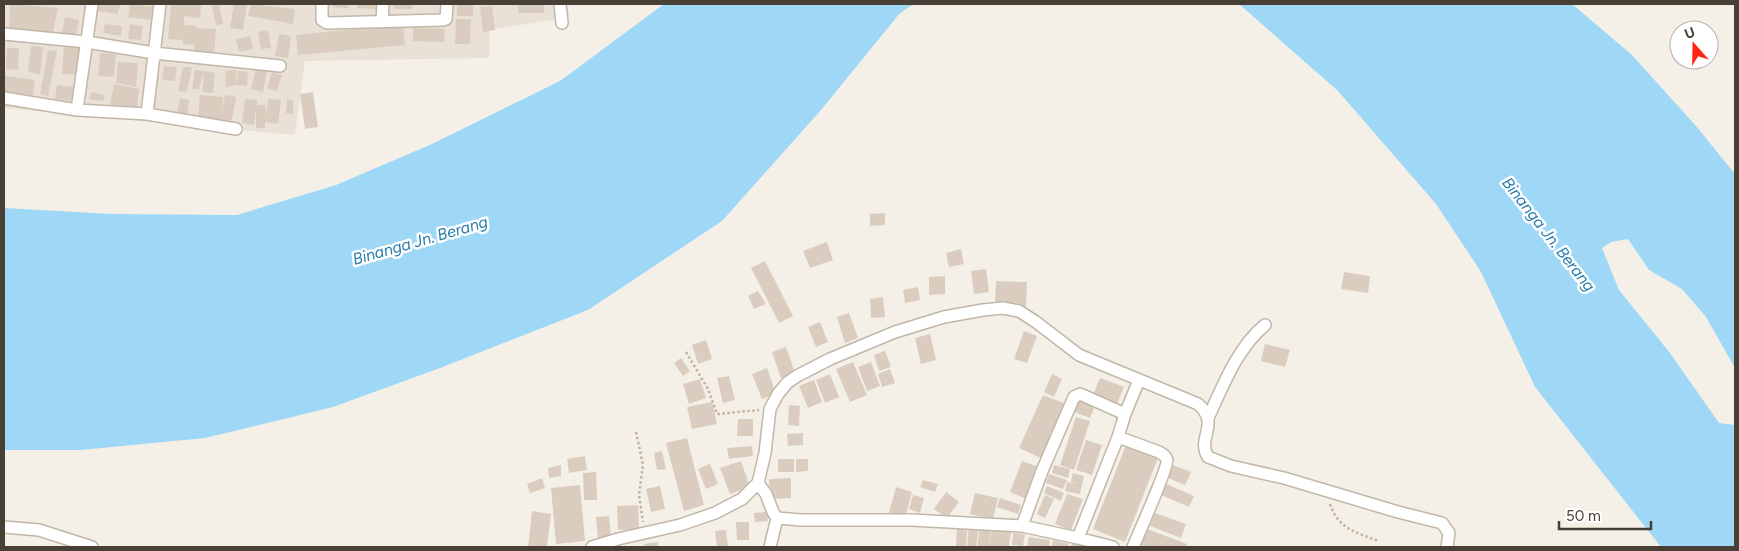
<svg xmlns="http://www.w3.org/2000/svg" width="1739" height="551" font-family="Figtree,sans-serif">
	<style>
		.residential { fill: #e9e1d5 }
		.water { fill: #9fd8f6 }
		.building { fill: #dacdbf }
		.lines { fill: none; stroke-linecap: round; stroke-linejoin: round }
		.street-casing { stroke: #c1b7a9; stroke-width: 14 }
		.path { stroke: #c4b299; stroke-width: 2.5; stroke-dasharray: 2.5 2.5; stroke-linecap: butt }
		.street { stroke: #fff; stroke-width: 11 }
		.labels { text-anchor: middle; stroke-width: 5; stroke-linejoin: round; paint-order: stroke }
		.water-label { font-size: 16px; font-style: italic; fill: #247cac; stroke: #fff }
	</style>
	<rect width="100%" height="100%" fill="#f5f0e7"/>
	<path class="residential" d="M 4,4 L 567,4 L 570,17 L 490,30 L 489,58 L 305,61 L 295,135 L 4,108 Z"/>
	<path class="water" d="M 664,4 L 914,4 L 900,13 L 821,110 L 722,221 L 588,310 L 440,368 L 333,407 L 205,438 L 81,450 L 4,450 L 4,208 L 112,214 L 237,215 L 336,185 L 432,144 L 560,81 Z
		M 1239,4 L 1572,4 L 1632,55 L 1696,126 L 1735,174 L 1735,368 L 1706,317 L 1682,289 L 1649,270 L 1628,239 L 1611,242 L 1602,248 L 1619,290 L 1670,353 L 1719,423 L 1735,425 L 1735,547 L 1661,547 L 1535,387 L 1481,272 L 1436,204 L 1338,91 Z"/>
	<path class="building" d="M 10,4 L 58,8 L 53,33 L 9,29 Z
		M 99,4 L 120,4 L 118,14 L 98,11 Z
		M 130,4 L 153,7 L 151,20 L 128,17 Z
		M 186,4 L 201,4 L 200,18 L 184,16 L 184,25 L 196,26 L 195,28 L 216,29 L 214,54 L 194,52 L 195,37 L 194,45 L 183,44 L 183,40 L 168,39 L 171,5 Z
		M 219,4 L 223,24 L 216,25 L 212,6 Z
		M 234,4 L 247,4 L 243,30 L 230,28 Z
		M 251,4 L 295,9 L 293,24 L 248,16 Z
		M 334,4 L 348,4 L 348,8 L 333,7 Z
		M 358,4 L 376,4 L 376,9 L 357,8 Z
		M 394,4 L 412,4 L 412,9 L 394,9 Z
		M 457,4 L 473,4 L 473,16 L 457,16 Z
		M 518,4 L 544,4 L 544,13 L 518,13 Z
		M 492,6 L 495,30 L 483,32 L 480,7 Z
		M 65,17 L 79,20 L 76,36 L 62,34 Z
		M 456,19 L 471,19 L 470,44 L 455,44 Z
		M 105,24 L 122,26 L 121,36 L 103,33 Z
		M 130,24 L 143,26 L 141,40 L 128,39 Z
		M 403,24 L 405,45 L 298,55 L 296,35 Z
		M 413,28 L 445,29 L 444,42 L 413,41 Z
		M 268,30 L 271,48 L 261,49 L 258,32 Z
		M 279,34 L 291,36 L 288,58 L 275,56 Z
		M 250,36 L 253,49 L 239,52 L 236,39 Z
		M 64,45 L 82,46 L 80,75 L 62,74 Z
		M 31,46 L 43,47 L 40,75 L 28,71 Z
		M 7,48 L 19,48 L 18,70 L 6,69 Z
		M 48,50 L 57,51 L 48,96 L 40,94 Z
		M 100,53 L 116,54 L 114,77 L 98,76 Z
		M 118,62 L 138,63 L 136,87 L 116,83 Z
		M 257,64 L 268,66 L 263,92 L 251,89 Z
		M 164,66 L 177,67 L 175,81 L 162,80 Z
		M 183,67 L 192,67 L 187,92 L 178,91 Z
		M 195,70 L 204,71 L 199,89 L 192,89 Z
		M 236,70 L 237,85 L 226,87 L 225,71 Z
		M 204,71 L 215,73 L 213,93 L 202,92 Z
		M 238,71 L 248,72 L 247,86 L 237,85 Z
		M 272,72 L 282,75 L 277,91 L 267,88 Z
		M 5,76 L 35,80 L 33,95 L 4,91 Z
		M 114,84 L 139,89 L 137,108 L 110,106 Z
		M 57,85 L 75,87 L 74,101 L 55,99 Z
		M 91,92 L 105,95 L 103,101 L 89,99 Z
		M 313,92 L 318,127 L 305,129 L 300,94 Z
		M 200,95 L 223,97 L 221,116 L 225,95 L 236,97 L 232,120 L 220,123 L 209,122 L 210,118 L 198,116 Z
		M 180,98 L 189,100 L 187,115 L 177,113 Z
		M 245,99 L 257,100 L 257,105 L 266,105 L 266,119 L 268,99 L 281,100 L 278,124 L 265,122 L 265,128 L 256,128 L 256,108 L 254,125 L 242,123 Z
		M 287,99 L 293,100 L 293,114 L 286,113 Z
		M 885,213 L 885,225 L 870,226 L 870,214 Z
		M 827,242 L 833,260 L 810,268 L 803,251 Z
		M 961,249 L 964,264 L 949,267 L 946,253 Z
		M 765,261 L 793,316 L 779,323 L 751,268 Z
		M 986,269 L 989,292 L 974,294 L 971,271 Z
		M 1344,272 L 1370,276 L 1368,293 L 1341,289 Z
		M 945,276 L 945,294 L 929,295 L 929,277 Z
		M 996,281 L 1027,282 L 1026,306 L 995,305 Z
		M 918,287 L 920,300 L 905,303 L 903,290 Z
		M 758,291 L 766,304 L 754,309 L 748,296 Z
		M 883,297 L 885,317 L 871,318 L 870,299 Z
		M 849,313 L 858,338 L 845,343 L 837,317 Z
		M 820,322 L 828,342 L 816,347 L 808,327 Z
		M 1024,331 L 1037,336 L 1027,363 L 1014,359 Z
		M 930,334 L 936,360 L 921,364 L 915,338 Z
		M 706,340 L 712,359 L 698,364 L 692,345 Z
		M 1265,344 L 1290,350 L 1285,367 L 1261,361 Z
		M 786,347 L 795,373 L 781,378 L 772,352 Z
		M 885,351 L 891,367 L 879,371 L 874,355 Z
		M 681,358 L 690,371 L 683,376 L 674,363 Z
		M 853,362 L 867,395 L 850,402 L 836,369 Z
		M 871,362 L 880,386 L 867,391 L 858,367 Z
		M 767,368 L 776,394 L 762,399 L 752,374 Z
		M 890,369 L 895,383 L 882,387 L 878,374 Z
		M 830,374 L 839,397 L 825,403 L 816,380 Z
		M 1052,374 L 1062,379 L 1054,397 L 1044,392 Z
		M 729,376 L 735,400 L 723,403 L 717,378 Z
		M 1100,378 L 1124,387 L 1117,404 L 1093,395 Z
		M 700,379 L 706,398 L 689,404 L 683,384 Z
		M 814,380 L 822,402 L 808,408 L 799,386 Z
		M 1043,395 L 1069,405 L 1064,415 L 1060,414 L 1050,435 L 1053,436 L 1043,459 L 1019,448 Z
		M 1079,397 L 1096,403 L 1090,418 L 1074,412 Z
		M 712,402 L 717,424 L 692,429 L 687,407 Z
		M 789,405 L 800,406 L 799,426 L 788,425 Z
		M 1076,417 L 1090,421 L 1074,470 L 1060,465 Z
		M 738,419 L 753,419 L 753,436 L 737,436 Z
		M 803,433 L 803,445 L 788,446 L 787,434 Z
		M 687,438 L 704,505 L 684,511 L 666,443 Z
		M 1086,440 L 1102,445 L 1092,475 L 1076,470 Z
		M 1126,445 L 1158,458 L 1125,542 L 1093,529 Z
		M 752,446 L 753,456 L 729,459 L 727,448 Z
		M 662,451 L 666,469 L 657,470 L 654,453 Z
		M 585,456 L 587,470 L 569,473 L 567,459 Z
		M 778,459 L 794,459 L 794,472 L 778,472 Z
		M 796,459 L 808,459 L 808,471 L 796,472 Z
		M 741,461 L 750,487 L 730,494 L 720,468 Z
		M 1022,461 L 1039,467 L 1027,499 L 1010,492 Z
		M 710,464 L 718,484 L 706,489 L 698,469 Z
		M 561,465 L 561,476 L 549,478 L 548,468 Z
		M 1054,465 L 1070,469 L 1068,478 L 1052,473 Z
		M 1173,465 L 1191,472 L 1185,485 L 1168,478 Z
		M 596,472 L 597,500 L 584,500 L 583,473 Z
		M 1073,473 L 1084,476 L 1080,494 L 1065,491 L 1067,482 L 1078,484 L 1071,482 Z
		M 1049,474 L 1067,480 L 1063,489 L 1046,483 Z
		M 542,478 L 545,488 L 530,493 L 527,484 Z
		M 791,478 L 791,498 L 770,499 L 769,479 Z
		M 923,480 L 938,484 L 935,492 L 920,487 Z
		M 1164,483 L 1194,496 L 1189,507 L 1159,494 Z
		M 580,485 L 585,541 L 556,544 L 551,488 Z
		M 660,486 L 665,509 L 651,512 L 646,489 Z
		M 1047,486 L 1064,493 L 1061,501 L 1044,493 Z
		M 896,487 L 912,492 L 905,518 L 889,513 Z
		M 946,492 L 959,502 L 947,518 L 934,509 Z
		M 975,493 L 998,498 L 993,519 L 970,514 Z
		M 1067,494 L 1083,499 L 1071,530 L 1055,524 Z
		M 913,495 L 924,498 L 920,513 L 909,509 Z
		M 1045,495 L 1054,499 L 1045,518 L 1037,514 Z
		M 1000,498 L 1021,505 L 1018,514 L 997,507 Z
		M 638,505 L 639,529 L 618,530 L 617,506 Z
		M 532,511 L 551,514 L 547,547 L 528,547 Z
		M 767,512 L 768,521 L 755,522 L 754,513 Z
		M 1155,513 L 1186,524 L 1181,538 L 1150,526 Z
		M 609,516 L 611,537 L 598,539 L 596,517 Z
		M 736,522 L 749,522 L 749,540 L 737,540 Z
		M 957,523 L 968,523 L 966,546 L 956,546 Z
		M 969,525 L 979,526 L 976,547 L 967,547 Z
		M 980,526 L 991,527 L 989,545 L 992,527 L 1011,532 L 1009,547 L 977,547 Z
		M 1147,529 L 1187,544 L 1186,547 L 1147,547 L 1141,545 Z
		M 726,530 L 728,546 L 717,547 L 715,531 Z
		M 1013,533 L 1025,534 L 1023,546 L 1012,545 Z
		M 1029,537 L 1050,540 L 1049,547 L 1027,547 Z
		M 1073,539 L 1085,541 L 1083,547 L 1071,547 Z
		M 1053,540 L 1069,544 L 1068,547 L 1051,547 Z
		M 658,542 L 658,547 L 645,547 L 644,544 Z"/>
	<g class="lines">
		<defs>
			<path id="street" d="M 92,4 L 77,110 L 147,114 L 160,4
				M 322,4 L 322,20 L 327,23 L 443,20 L 446,19 L 447,4
				M 560,4 L 562,23
				M 382,22 L 383,4
				M 4,34 L 87,42 L 154,53 L 280,66
				M 4,98 L 77,110
				M 147,114 L 236,129
				M 1208,418 C 1223,386 1237,348 1265,325
				M 1118,437 L 1159,452 C 1163,454 1166,456 1167,460 C 1168,468 1138,535 1133,547
				M 758,483 L 766,494 L 773,512 L 777,518 L 801,520 L 911,520 L 1022,526 L 1078,538 L 1113,547
				M 1022,526 L 1042,471 L 1074,397 L 1080,394 L 1125,414
				M 4,527 L 39,530 L 92,547
				M 1078,538 L 1118,437 L 1125,414 L 1139,380
				M 592,547 L 618,539 L 680,525 L 715,513 L 742,499 L 758,483 L 765,453 L 770,409 L 778,394 L 787,383 L 797,376 L 830,359 L 895,332 L 944,317 L 983,310 L 1003,308 L 1019,311 L 1036,322 L 1079,355 L 1198,404 C 1221,424 1196,438 1208,457 L 1231,466 L 1284,478 L 1398,512 L 1442,523 L 1449,533 L 1447,547
				M 770,547 L 777,518"/>
		</defs>
		<use href="#street" class="street-casing"/>
		<path class="path" d="M 686,352 L 708,389 L 717,414 L 759,410
			M 636,432 L 643,465 L 639,495 L 643,522
			M 1330,504 C 1338,529 1356,532 1378,541"/>
		<use href="#street" class="street"/>
	</g>
	<g class="labels">
		<g class="water-label">
			<text transform="translate(1549 234) rotate(52)" y="6">Binanga Jn. Berang</text>
			<text transform="translate(420 240) rotate(-16)" y="6">Binanga Jn. Berang</text>
		</g>
	</g>
	<rect width="1739" height="551" fill="none" stroke="#484035" stroke-width="10"/>
	<g transform="translate(1694 45) rotate(340)"><circle r="24" fill="#ffffff" stroke="#b6b3ae"/>
	<path d="M0-4L9 19L0 12L-9 19Z" fill="#ff2614"/>
	<text y="-8" font-size="14" font-weight="bold" text-anchor="middle" fill="#484035">U</text>
	</g>
	<path d="M1559 521v8h92v-8" fill="none" stroke="#484035" stroke-width="2.5"/>
	<text x="1566" y="521" font-size="15" fill="#484035" stroke="#ffffff" stroke-width="4" paint-order="stroke">50 m</text>
</svg>
